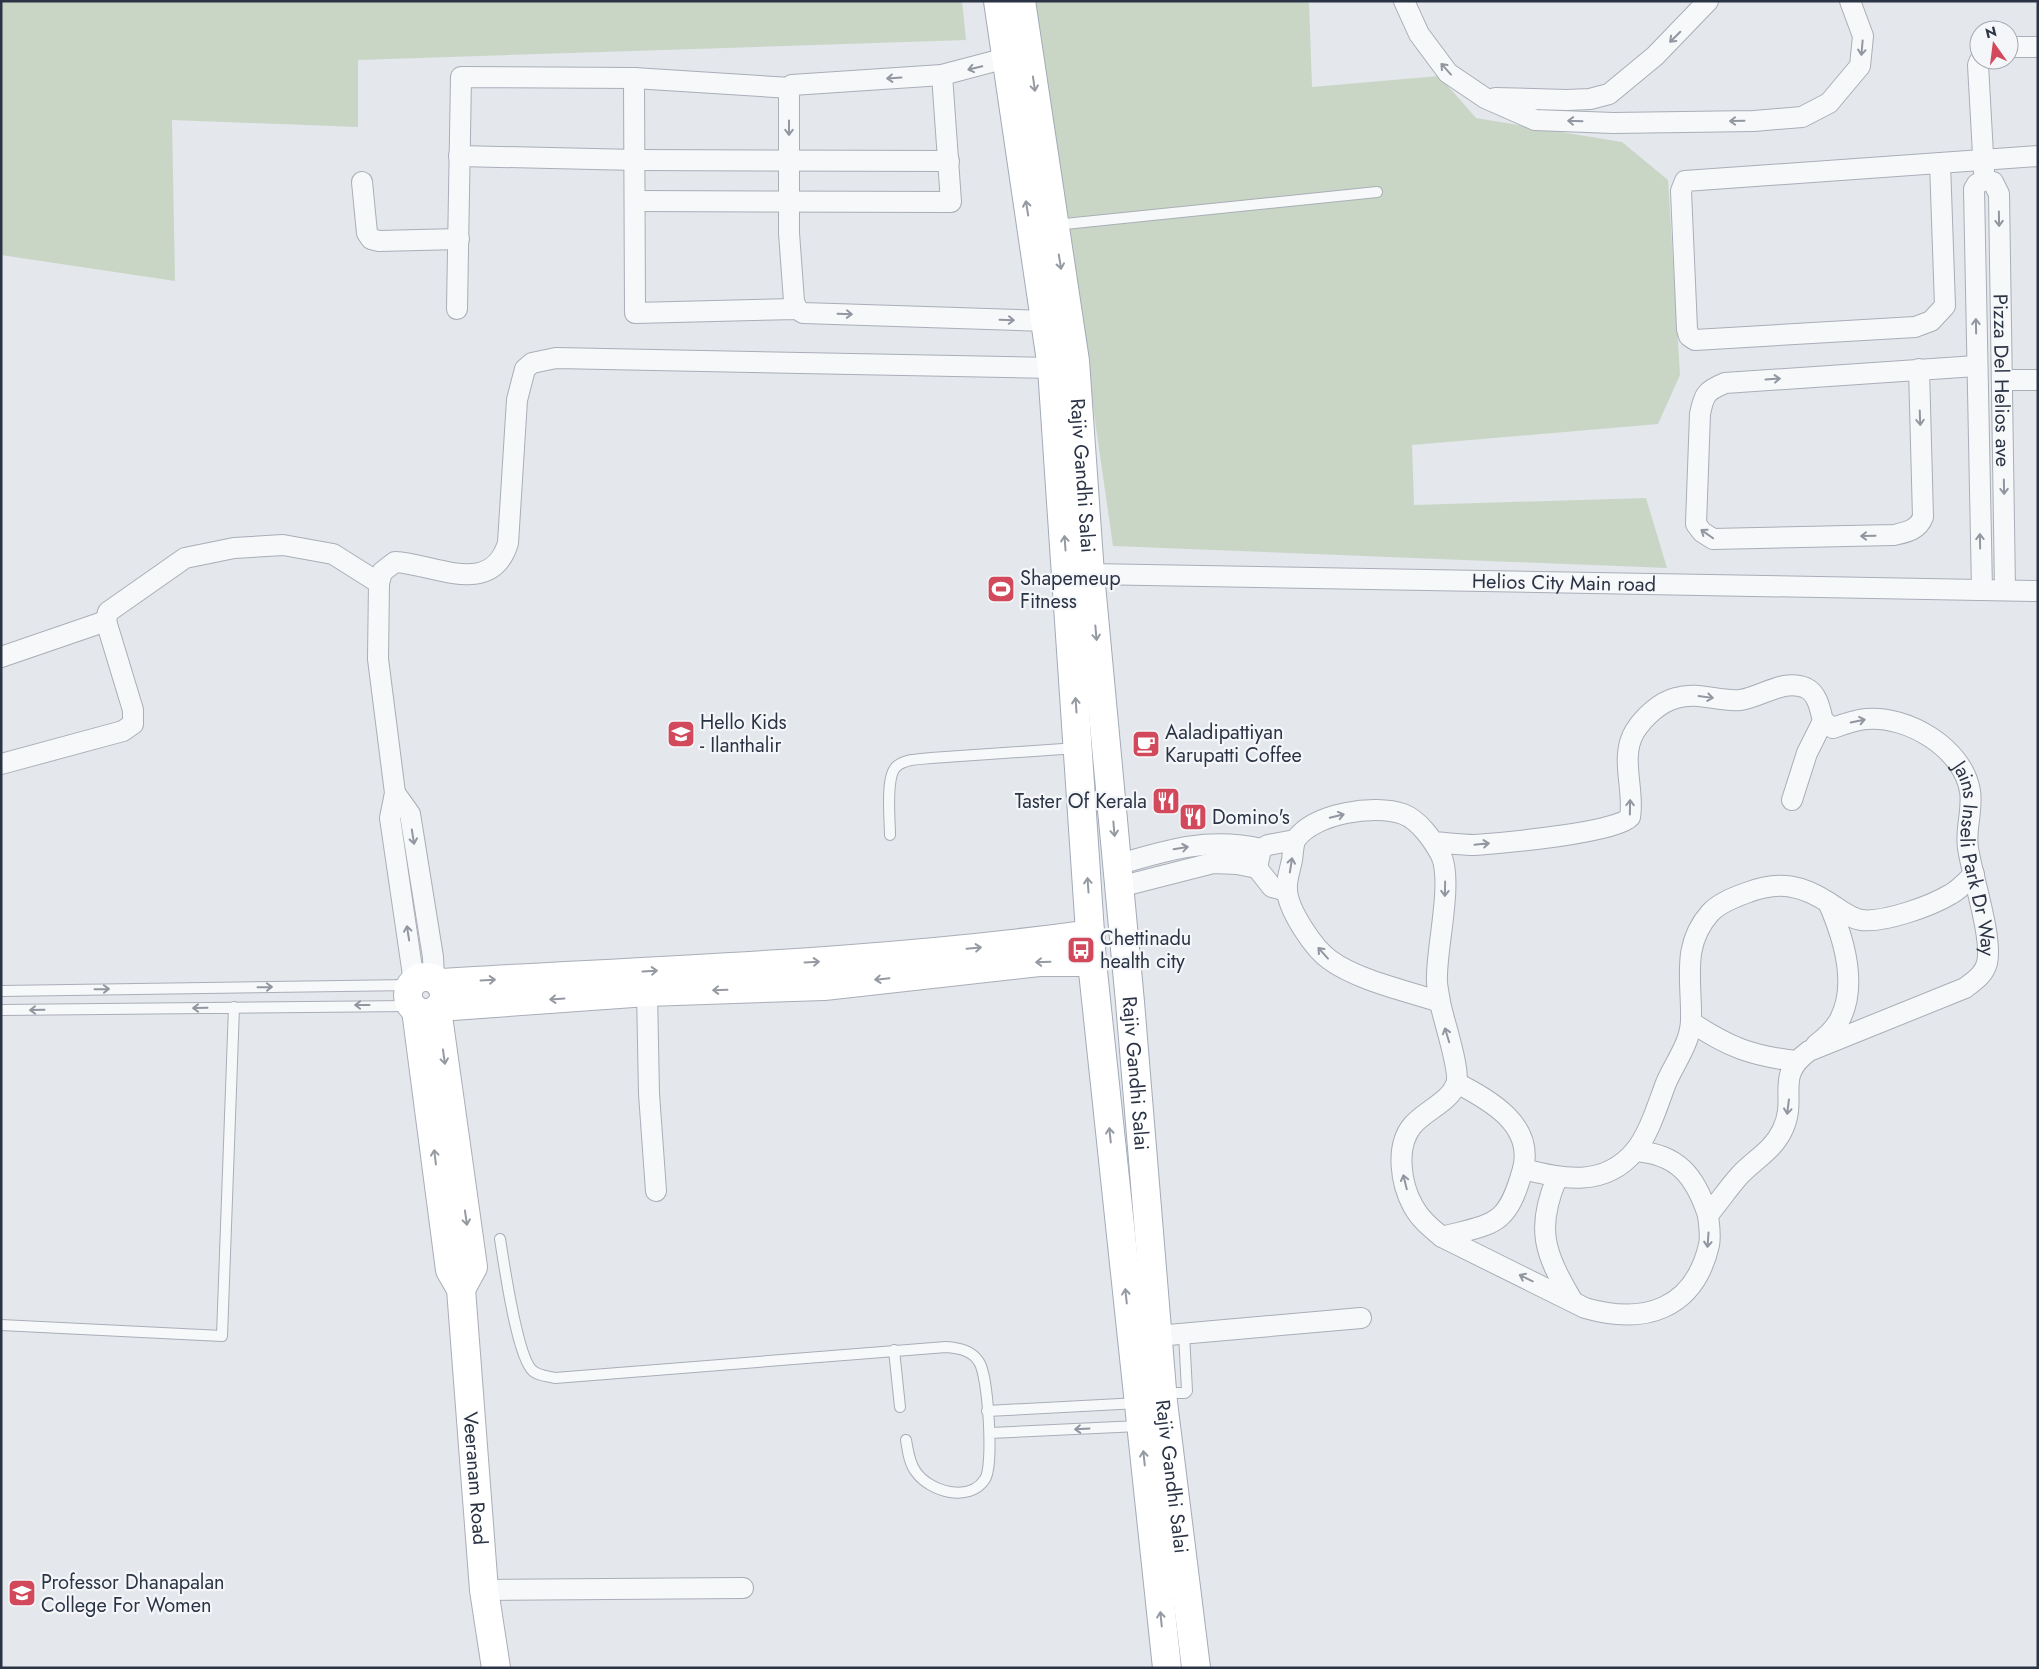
<svg xmlns="http://www.w3.org/2000/svg" width="2039" height="1669" font-family="Jost,sans-serif">
	<style>
		.green { fill: #c9d6c5 }
		.lines { fill: none; stroke-linecap: round; stroke-linejoin: round }
		.lane-casing { stroke: #a9aeb7; stroke-width: 12 }
		.street-casing { stroke: #a9aeb7; stroke-width: 22 }
		.secondary-casing { stroke: #a9aeb7; stroke-width: 30 }
		.primary-casing { stroke: #a3abb8; stroke-width: 30 }
		.lane { stroke: #f7f8fa; stroke-width: 10 }
		.street { stroke: #f7f8fa; stroke-width: 20 }
		.secondary { stroke: #fff; stroke-width: 28 }
		.primary { stroke: #fff; stroke-width: 28 }
		.oneway { stroke: #9196a0 }
		.oneway2 { stroke: #959aa2 }
		.labels { text-anchor: middle; stroke-width: 4.5; stroke-linejoin: round; paint-order: stroke }
		.street-label { font-size: 20px; fill: #2b3445; stroke: #f4f6f9 }
		.poi-label { font-size: 20px; fill: #2b3445; stroke: #f4f6f9; text-anchor: start }
	</style>
	<rect width="100%" height="100%" fill="#e4e7ec"/>
	<path class="green" d="M 1,1 L 962,1 L 966,40 L 358,60 L 358,127 L 172,120 L 175,281 L 1,255 Z
		M 1035,1 L 1309,1 L 1312,87 L 1439,76 L 1476,118 L 1622,142 L 1668,180 L 1680,375 L 1658,424 L 1412,445 L 1414,505 L 1646,498 L 1667,568 L 1113,546 Z"/>
	<g class="lines">
		<defs>
			<path id="lane" d="M 1055,225 L 1377,192
				M 890,835 C 890,820 885,775 897,766 C 906,759 920,759 931,758 L 1077,748
				M 1,991 L 411,985
				M 1,1010 L 411,1006
				M 500,1239 C 504,1263 517,1358 533,1371 C 539,1376 547,1376 555,1378 L 946,1347 C 958,1348 972,1350 979,1362 C 988,1375 994,1465 985,1479 C 970,1503 930,1492 916,1472 C 909,1463 908,1451 906,1440
				M 1,1325 L 222,1336 L 234,1007
				M 894,1350 L 900,1407
				M 1164,1393 L 1185,1393 L 1187,1391 L 1184,1334
				M 987,1411 L 1139,1403
				M 990,1433 L 1139,1426"/>
			<g id="street">
				<path d="M 1404,1 L 1419,34 L 1448,73 L 1485,98 L 1535,120 L 1613,123 L 1754,121 L 1802,117 L 1829,103 L 1860,66 L 1863,36 L 1850,1"/>
				<path d="M 2009,47 L 2038,47"/>
				<path d="M 1980,60 L 1978,65 L 1984,172"/>
				<path d="M 634,78 L 635,313 L 797,309 L 803,313 L 1045,321"/>
				<path d="M 1495,98 L 1567,100 L 1590,99 L 1609,94 L 1655,56 L 1708,1"/>
				<path d="M 459,156 L 636,160 L 949,161"/>
				<path d="M 1940,163 L 1945,306 L 1931,321 L 1915,327 L 1695,340 L 1689,336 L 1687,329 L 1681,191 L 1685,181 L 2038,156"/>
				<path d="M 362,182 L 367,233 L 371,239 L 379,241 L 459,239"/>
				<path d="M 636,201 L 951,202 L 942,75"/>
				<path d="M 457,309 L 461,77 L 634,78 L 791,88"/>
				<path d="M 797,309 L 794,301 L 789,233 L 789,91 L 792,85 L 942,75 L 1018,55"/>
				<path d="M 1919,369 L 1923,517 C 1918,530 1907,532 1894,535 L 1713,539 L 1702,532 L 1696,524 L 1700,414 C 1704,394 1706,391 1725,383 L 1976,366"/>
				<path d="M 2002,380 L 2038,380"/>
				<path id="s1" d="M 1090,574 L 2038,591"/>
				<path id="s2" d="M 1982,590 L 1974,189 L 1977,184 L 1984,180 L 1993,182 L 1999,194 L 2005,590"/>
				<path d="M 1,657 L 106,621"/>
				<path d="M 1,764 L 123,731 L 133,724 L 133,710 L 106,621 L 108,612 L 185,558 L 234,548 L 283,545 L 333,554 L 379,583"/>
				<path d="M 395,793 L 410,814 L 433,957 L 434,979"/>
				<path d="M 1792,800 L 1807,753 L 1823,721"/>
				<path id="s3" d="M 1433,842 C 1447,843 1462,845 1475,845 C 1501,843 1617,833 1630,817 C 1635,790 1619,757 1635,731 C 1644,717 1660,702 1676,698 C 1698,691 1718,702 1740,700 C 1762,697 1784,678 1806,688 C 1818,694 1820,709 1823,721 L 1833,728 C 1844,724 1855,720 1866,719 C 1907,715 1963,748 1970,791 C 1973,810 1965,829 1968,848 C 1972,876 1993,938 1987,963 C 1984,975 1974,981 1965,988 L 1809,1051 C 1773,1077 1799,1097 1782,1131 C 1772,1151 1755,1159 1740,1175 C 1729,1187 1719,1202 1708,1215 C 1709,1224 1711,1236 1709,1245 C 1694,1310 1644,1325 1585,1308 L 1442,1237 C 1431,1228 1420,1219 1413,1206 C 1401,1184 1395,1147 1412,1126 C 1424,1111 1450,1102 1456,1084 C 1461,1071 1443,1019 1440,1002 C 1407,991 1357,980 1330,960 C 1314,949 1288,910 1287,890 C 1286,881 1290,870 1292,860 C 1293,854 1293,844 1296,839 C 1315,813 1375,804 1403,814 C 1419,820 1433,840 1441,855 C 1453,881 1437,945 1437,976 C 1436,984 1439,993 1440,1002"/>
				<path d="M 1117,865 C 1167,850 1209,837 1261,849"/>
				<path d="M 1119,887 L 1213,863 L 1237,864 L 1257,868"/>
				<path d="M 1287,891 L 1272,887 L 1257,868 L 1261,849 L 1268,845 L 1295,840"/>
				<path d="M 414,982 L 390,818 L 395,793 L 378,659 L 379,583 L 382,572 L 395,562 C 435,564 491,598 508,543 L 517,400 L 525,369 L 532,363 L 556,358 L 1052,368"/>
				<path d="M 647,992 L 649,1094 L 656,1191"/>
				<path d="M 1691,1022 C 1728,1047 1752,1056 1796,1061"/>
				<path d="M 1816,1045 C 1825,1038 1835,1029 1840,1019 C 1858,984 1843,936 1828,902"/>
				<path d="M 1457,1083 C 1491,1101 1534,1125 1523,1169 C 1563,1179 1604,1188 1635,1151 C 1649,1134 1658,1104 1666,1083 C 1674,1064 1691,1042 1691,1020 C 1692,980 1681,946 1710,913 C 1719,903 1735,897 1746,893 C 1780,880 1802,885 1831,904 C 1840,910 1850,918 1861,920 C 1884,923 1931,906 1951,894 C 1959,890 1967,881 1974,874"/>
				<path d="M 1635,1151 C 1678,1154 1695,1176 1708,1215"/>
				<path d="M 1557,1178 C 1535,1229 1545,1254 1572,1300"/>
				<path d="M 1442,1237 C 1496,1223 1507,1226 1523,1169"/>
				<path d="M 1157,1336 L 1361,1318"/>
				<path d="M 484,1590 L 743,1588"/>
			</g>
			<g id="secondary">
				<circle cx="426" cy="995" r="18"/>
				<path d="M 439,983 C 657,970 875,964 1091,934"/>
				<path d="M 439,1007 L 647,992 L 824,986 L 1039,962 L 1092,962"/>
				<path d="M 437,1009 L 473,1267 L 461,1289"/>
				<path id="s4" d="M 416,1010 L 450,1270 L 461,1289 L 484,1590 L 496,1668"/>
			</g>
			<g id="primary">
				<path d="M 998,1 L 1052,368 L 1092,962 L 1167,1668"/>
				<path id="s5" d="M 1021,1 L 1075,361 L 1090,574 L 1130,1002 L 1163,1402 L 1196,1668"/>
			</g>
		</defs>
		<use href="#lane" class="lane-casing"/>
		<use href="#street" class="street-casing"/>
		<use href="#secondary" class="secondary-casing"/>
		<use href="#primary" class="primary-casing"/>
		<use href="#lane" class="lane"/>
		<use href="#street" class="street"/>
		<use href="#secondary" class="secondary"/>
		<use href="#primary" class="primary"/>
	</g>
	<defs><path id="oneway-shaft" d="M-6 0H5M1.5-3L5.5 0L1.5 3" fill="none" stroke-width="1.6" stroke-linecap="round" stroke-linejoin="round" transform="scale(1.25)"/></defs>
	<g class="oneway">
		<use href="#oneway-shaft" transform="translate(1675 37) rotate(135)"/>
		<use href="#oneway-shaft" transform="translate(1862 48) rotate(95)"/>
		<use href="#oneway-shaft" transform="translate(975 68) rotate(166)"/>
		<use href="#oneway-shaft" transform="translate(1446 69) rotate(-132)"/>
		<use href="#oneway-shaft" transform="translate(894 78) rotate(176)"/>
		<use href="#oneway-shaft" transform="translate(1575 121) rotate(-178)"/>
		<use href="#oneway-shaft" transform="translate(1737 121) rotate(179)"/>
		<use href="#oneway-shaft" transform="translate(789 128) rotate(90)"/>
		<use href="#oneway-shaft" transform="translate(1999 219) rotate(89)"/>
		<use href="#oneway-shaft" transform="translate(845 314) rotate(2)"/>
		<use href="#oneway-shaft" transform="translate(1007 320) rotate(2)"/>
		<use href="#oneway-shaft" transform="translate(1976 326) rotate(-91)"/>
		<use href="#oneway-shaft" transform="translate(1773 379) rotate(-4)"/>
		<use href="#oneway-shaft" transform="translate(1920 418) rotate(88)"/>
		<use href="#oneway-shaft" transform="translate(2004 487) rotate(89)"/>
		<use href="#oneway-shaft" transform="translate(1707 534) rotate(-145)"/>
		<use href="#oneway-shaft" transform="translate(1868 536) rotate(179)"/>
		<use href="#oneway-shaft" transform="translate(1980 541) rotate(-91)"/>
		<use href="#oneway-shaft" transform="translate(1706 697) rotate(8)"/>
		<use href="#oneway-shaft" transform="translate(1858 721) rotate(-12)"/>
		<use href="#oneway-shaft" transform="translate(1630 807) rotate(-89)"/>
		<use href="#oneway-shaft" transform="translate(1337 816) rotate(-14)"/>
		<use href="#oneway-shaft" transform="translate(413 837) rotate(81)"/>
		<use href="#oneway-shaft" transform="translate(1482 844) rotate(-6)"/>
		<use href="#oneway-shaft" transform="translate(1181 848) rotate(-9)"/>
		<use href="#oneway-shaft" transform="translate(1291 865) rotate(-81)"/>
		<use href="#oneway-shaft" transform="translate(1445 889) rotate(91)"/>
		<use href="#oneway-shaft" transform="translate(408 933) rotate(-99)"/>
		<use href="#oneway-shaft" transform="translate(1323 953) rotate(-132)"/>
		<use href="#oneway-shaft" transform="translate(265 987) rotate(-1)"/>
		<use href="#oneway-shaft" transform="translate(102 989) rotate(-1)"/>
		<use href="#oneway-shaft" transform="translate(362 1005) rotate(180)"/>
		<use href="#oneway-shaft" transform="translate(200 1008) rotate(179)"/>
		<use href="#oneway-shaft" transform="translate(37 1010) rotate(179)"/>
		<use href="#oneway-shaft" transform="translate(1447 1035) rotate(-107)"/>
		<use href="#oneway-shaft" transform="translate(1788 1107) rotate(97)"/>
		<use href="#oneway-shaft" transform="translate(1405 1182) rotate(-104)"/>
		<use href="#oneway-shaft" transform="translate(1708 1240) rotate(94)"/>
		<use href="#oneway-shaft" transform="translate(1526 1278) rotate(-154)"/>
		<use href="#oneway-shaft" transform="translate(1082 1429) rotate(177)"/>
	</g>
	<g class="oneway2">
		<use href="#oneway-shaft" transform="translate(1034 84) rotate(82)"/>
		<use href="#oneway-shaft" transform="translate(1027 208) rotate(-99)"/>
		<use href="#oneway-shaft" transform="translate(1060 262) rotate(81)"/>
		<use href="#oneway-shaft" transform="translate(1065 543) rotate(-94)"/>
		<use href="#oneway-shaft" transform="translate(1096 633) rotate(85)"/>
		<use href="#oneway-shaft" transform="translate(1076 705) rotate(-94)"/>
		<use href="#oneway-shaft" transform="translate(1114 829) rotate(85)"/>
		<use href="#oneway-shaft" transform="translate(1088 885) rotate(-94)"/>
		<use href="#oneway-shaft" transform="translate(974 948) rotate(-5)"/>
		<use href="#oneway-shaft" transform="translate(812 962) rotate(-3)"/>
		<use href="#oneway-shaft" transform="translate(1043 962) rotate(178)"/>
		<use href="#oneway-shaft" transform="translate(650 971) rotate(-3)"/>
		<use href="#oneway-shaft" transform="translate(882 979) rotate(174)"/>
		<use href="#oneway-shaft" transform="translate(488 980) rotate(-3)"/>
		<use href="#oneway-shaft" transform="translate(720 990) rotate(178)"/>
		<use href="#oneway-shaft" transform="translate(557 999) rotate(176)"/>
		<use href="#oneway-shaft" transform="translate(444 1057) rotate(82)"/>
		<use href="#oneway-shaft" transform="translate(1110 1135) rotate(-96)"/>
		<use href="#oneway-shaft" transform="translate(435 1157) rotate(-97)"/>
		<use href="#oneway-shaft" transform="translate(466 1218) rotate(82)"/>
		<use href="#oneway-shaft" transform="translate(1126 1296) rotate(-96)"/>
		<use href="#oneway-shaft" transform="translate(1144 1458) rotate(-96)"/>
		<use href="#oneway-shaft" transform="translate(1161 1619) rotate(-96)"/>
	</g>
	<defs>
		<symbol id="stadium-square" viewBox="-11 -11 22 22"><rect x="-9" y="-9" width="18" height="18" rx="4" fill="#d1495b" stroke="#f4f6f9"/><path d="M0-5a6.5 5 0 1 0 0 10a6.5 5 0 1 0 0-10ZM-3.5-1.8h7v3.6h-7Z" fill="#fff"/></symbol>
		<symbol id="school-square" viewBox="-11 -11 22 22"><rect x="-9" y="-9" width="18" height="18" rx="4" fill="#d1495b" stroke="#f4f6f9"/><path d="M0-5L7-2L0 1L-7-2ZM-4 1L0 2.5L4 1V4Q0 6-4 4Z" fill="#fff"/></symbol>
		<symbol id="cafe-square" viewBox="-11 -11 22 22"><rect x="-9" y="-9" width="18" height="18" rx="4" fill="#d1495b" stroke="#f4f6f9"/><path d="M-5.5-4.5H6V0H3Q3 3.5 0 3.5H-2.5Q-5.5 3.5-5.5 0ZM3-3.2v2h1.7v-2ZM-6 4.5H4V6H-6Z" fill="#fff"/></symbol>
		<symbol id="restaurant-square" viewBox="-11 -11 22 22"><rect x="-9" y="-9" width="18" height="18" rx="4" fill="#d1495b" stroke="#f4f6f9"/><path d="M-5-6h1v4h1v-4h1v4h1v-4h1v5L-1.5 .5V6h-2V.5L-5-1ZM5-6V6H3V1.5H1.5Q1.5-4 5-6Z" fill="#fff"/></symbol>
		<symbol id="bus-square" viewBox="-11 -11 22 22"><rect x="-9" y="-9" width="18" height="18" rx="4" fill="#d1495b" stroke="#f4f6f9"/><path d="M-5-6H5V4H4V6H2V4H-2V6H-4V4H-5ZM-3.5-4V0h7V-4ZM-3.5 1.2v1.5H-2V1.2ZM2 1.2v1.5H3.5V1.2Z" fill="#fff"/></symbol>
	</defs>
	<g fill-rule="evenodd">
		<use href="#stadium-square" x="985" y="573" width="32" height="32"/>
		<use href="#school-square" x="665" y="718" width="32" height="32"/>
		<use href="#cafe-square" x="1130" y="728" width="32" height="32"/>
		<use href="#restaurant-square" x="1150" y="785" width="32" height="32"/>
		<use href="#restaurant-square" x="1177" y="801" width="32" height="32"/>
		<use href="#bus-square" x="1065" y="934" width="32" height="32"/>
		<use href="#school-square" x="6" y="1577" width="32" height="32"/>
	</g>
	<g class="labels">
		<g class="street-label">
			<text dy="7" stroke="none"><textPath href="#s2" startOffset="624">Pizza Del Helios ave</textPath></text>
			<text dy="7" stroke="none"><textPath href="#s5" startOffset="479">Rajiv Gandhi Salai</textPath></text>
			<text dy="7" stroke="none"><textPath href="#s1" startOffset="474">Helios City Main road</textPath></text>
			<text dy="7" stroke="none"><textPath href="#s3" startOffset="765">Jains Inseli Park Dr Way</textPath></text>
			<text dy="7" stroke="none"><textPath href="#s5" startOffset="1079">Rajiv Gandhi Salai</textPath></text>
			<text dy="7" stroke="none"><textPath href="#s5" startOffset="1484">Rajiv Gandhi Salai</textPath></text>
			<text dy="7" stroke="none"><textPath href="#s4" startOffset="474">Veeranam Road</textPath></text>
		</g>
		<g class="poi-label">
			<text x="1020" y="585">Shapemeup<tspan x="1020" dy="23">Fitness</tspan></text>
			<text x="700" y="729">Hello Kids<tspan x="700" dy="23">- Ilanthalir</tspan></text>
			<text x="1165" y="739">Aaladipattiyan<tspan x="1165" dy="23">Karupatti Coffee</tspan></text>
			<text x="1147" y="808" text-anchor="end">Taster Of Kerala</text>
			<text x="1212" y="824">Domino's</text>
			<text x="1100" y="945">Chettinadu<tspan x="1100" dy="23">health city</tspan></text>
			<text x="41" y="1589">Professor Dhanapalan<tspan x="41" dy="23">College For Women</tspan></text>
		</g>
	</g>
	<rect width="2039" height="1669" fill="none" stroke="#2b3445" stroke-width="5"/>
	<g transform="translate(1994 45) rotate(346)"><circle r="24" fill="#f4f6f9" stroke="#a4a8b1"/>
	<path d="M0-4L9 19L0 12L-9 19Z" fill="#d1495b"/>
	<text y="-8" font-size="14" font-weight="bold" text-anchor="middle" fill="#2b3445">N</text>
	</g>
</svg>
